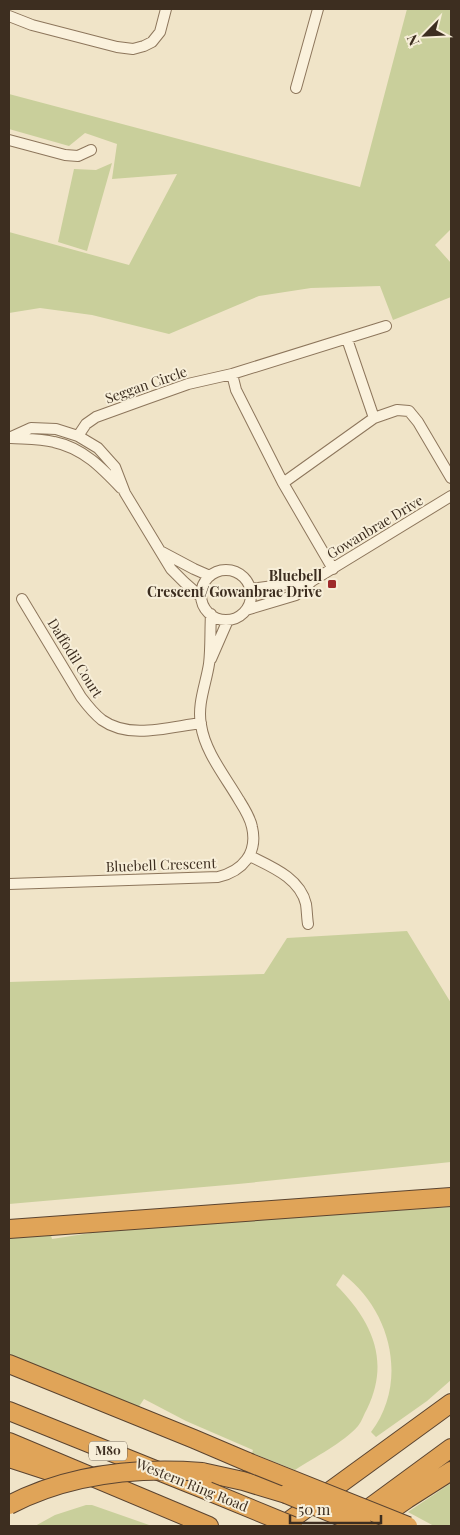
<svg xmlns="http://www.w3.org/2000/svg" width="460" height="1535" font-family="'Playfair Display',serif">
	<style>
		.green { fill: #c9cf9b }
		.lines { fill: none; stroke-linecap: round; stroke-linejoin: round }
		.street-casing { stroke: #8d765c; stroke-width: 12 }
		.highway-casing { stroke: #5b4430; stroke-width: 20 }
		.street { stroke: #faf1dc; stroke-width: 10 }
		.highway { stroke: #e0a458; stroke-width: 18 }
		.highway-bridge-casing { stroke: #5b4430; stroke-width: 20; stroke-linecap: butt }
		.highway-bridge { stroke: #e0a458; stroke-width: 18 }
		.poi-dot { fill: #9e2a2b; stroke: #f7eed8; stroke-width: 2 }
		.labels { text-anchor: middle; stroke-width: 4; stroke-linejoin: round; paint-order: stroke }
		.shield { fill: #f7eed8; stroke: #756857; stroke-width: 1 }
		.shield-label { font-size: 12px; font-weight: bold; fill: #3d2e20 }
		.street-label { font-size: 14px; fill: #3d2e20; stroke: #f7eed8 }
		.poi-label { font-size: 14px; font-weight: bold; fill: #3d2e20; stroke: #f7eed8; text-anchor: end }
	</style>
	<rect width="100%" height="100%" fill="#f0e4c8"/>
	<path class="green" d="M 407,9 L 451,9 L 451,229 L 435,245 L 451,263 L 451,297 L 393,320 L 380,286 L 311,288 L 259,296 L 169,334 L 92,315 L 40,308 L 9,313 L 9,232 L 129,265 L 177,174 L 112,179 L 117,144 L 85,133 L 69,146 L 9,129 L 9,94 L 360,187 Z
		M 112,163 L 87,251 L 58,242 L 74,169 L 96,170 Z
		M 407,931 L 451,1003 L 451,1162 L 238,1184 L 9,1204 L 9,982 L 264,974 L 287,938 Z
		M 451,1207 L 451,1380 L 427,1401 L 376,1437 L 371,1432 C 409,1382 391,1310 343,1274 L 336,1285 C 371,1320 391,1360 367,1409 C 364,1414 362,1421 358,1426 C 343,1443 315,1457 295,1470 L 252,1453 L 253,1450 L 186,1421 L 144,1399 L 138,1408 L 9,1356 L 9,1236 L 50,1232 L 52,1239 L 116,1229 Z
		M 451,1483 L 451,1526 L 434,1526 L 408,1512 Z
		M 86,1505 L 92,1505 L 152,1526 L 35,1526 L 55,1515 Z"/>
	<g class="lines">
		<defs>
			<path id="street" d="M 9,16 L 32,25 L 117,47 L 133,49 L 144,46 L 152,42 L 160,32 L 166,9
				M 296,88 L 318,9
				M 9,140 L 65,155 L 78,156 L 91,150
				M 347,339 L 374,418
				M 232,374 L 236,390 L 283,483 L 333,569
				M 78,436 L 86,424 L 96,417 L 143,400 L 188,384 L 232,374 L 386,326
				M 9,438 L 31,428 L 56,429 L 78,436 L 98,448 L 115,467 L 125,493 L 171,569 L 184,582 L 201,597
				M 11,438 C 26,439 41,439 54,442 C 83,448 102,468 121,488
				M 283,483 L 374,418 L 397,410 L 409,411 L 418,422 L 451,478
				M 162,552 L 194,569 L 210,576
				M201 595a25 25 0 1 1 50 0a25 25 0 1 1-50 0Z
				M 250,589 L 311,581
				M 22,599 L 81,697 C 87,705 93,713 102,720 C 130,740 169,727 201,723
				M 246,610 L 296,595 L 312,581 L 451,496
				M 211,659 L 228,620
				M 250,856 C 272,867 300,878 306,904 C 307,911 307,918 308,924
				M 9,884 L 218,877 C 243,871 258,853 252,827 C 250,817 244,808 239,800 C 225,776 205,752 201,725 C 197,704 206,684 209,664 C 211,648 210,631 211,614"/>
			<path id="highway" d="M 9,1229 L 451,1197
				M 9,1364 L 194,1439 L 248,1462
				M 9,1411 L 208,1491
				M 9,1442 L 209,1526
				M 9,1458 L 55,1473
				M 202,1472 L 243,1481 L 286,1494
				M 357,1517 L 451,1448
				M 282,1526 L 451,1403
				M 368,1526 L 407,1499 L 451,1471"/>
		</defs>
		<use href="#street" class="street-casing"/>
		<use href="#highway" class="highway-casing"/>
		<use href="#street" class="street"/>
		<use href="#highway" class="highway"/>
		<defs>
			<path id="highway-bridge" d="M 248,1462 L 408,1526
				M 208,1491 L 293,1526
				M 286,1494 L 363,1526
				M 9,1505 C 69,1474 136,1467 202,1472"/>
		</defs>
		<use href="#highway-bridge" class="highway-bridge-casing"/>
		<use href="#highway-bridge" class="highway-bridge"/>
	</g>
	<rect class="poi-dot" x="327" y="579" width="10" height="10" rx="2.5"/>
	<g class="labels">
		<rect class="shield" x="89" y="1441.5" width="38" height="19" rx="4"/>
		<g class="shield-label">
			<text x="108" y="1455">M80</text>
		</g>
		<g class="street-label">
			<text transform="translate(146 385) rotate(-19)" y="5">Seggan Circle</text>
			<text transform="translate(375 527) rotate(-31)" y="5">Gowanbrae Drive</text>
			<text transform="translate(75 658) rotate(58)" y="5">Daffodil Court</text>
			<text transform="translate(161 865) rotate(-2)" y="5">Bluebell Crescent</text>
			<text transform="translate(192 1485) rotate(22)" y="5">Western Ring Road</text>
		</g>
		<g class="poi-label">
			<text x="322" y="581">Bluebell<tspan x="322" dy="16">Crescent/Gowanbrae Drive</tspan></text>
		</g>
	</g>
	<rect width="460" height="1535" fill="none" stroke="#3d2e20" stroke-width="20"/>
	<g transform="translate(425 35) rotate(246)" stroke="#f7eed8" stroke-width="4" paint-order="stroke">
	<path d="M0-4L9 19L0 12L-9 19Z" fill="#3d2e20"/>
	<text y="-8" font-size="14" font-weight="bold" text-anchor="middle" fill="#3d2e20">N</text>
	</g>
	<path d="M290 1515v8h91v-8" fill="none" stroke="#3d2e20" stroke-width="2.5"/>
	<text x="298" y="1515" font-size="15" fill="#3d2e20" stroke="#f7eed8" stroke-width="4" paint-order="stroke">50 m</text>
</svg>
